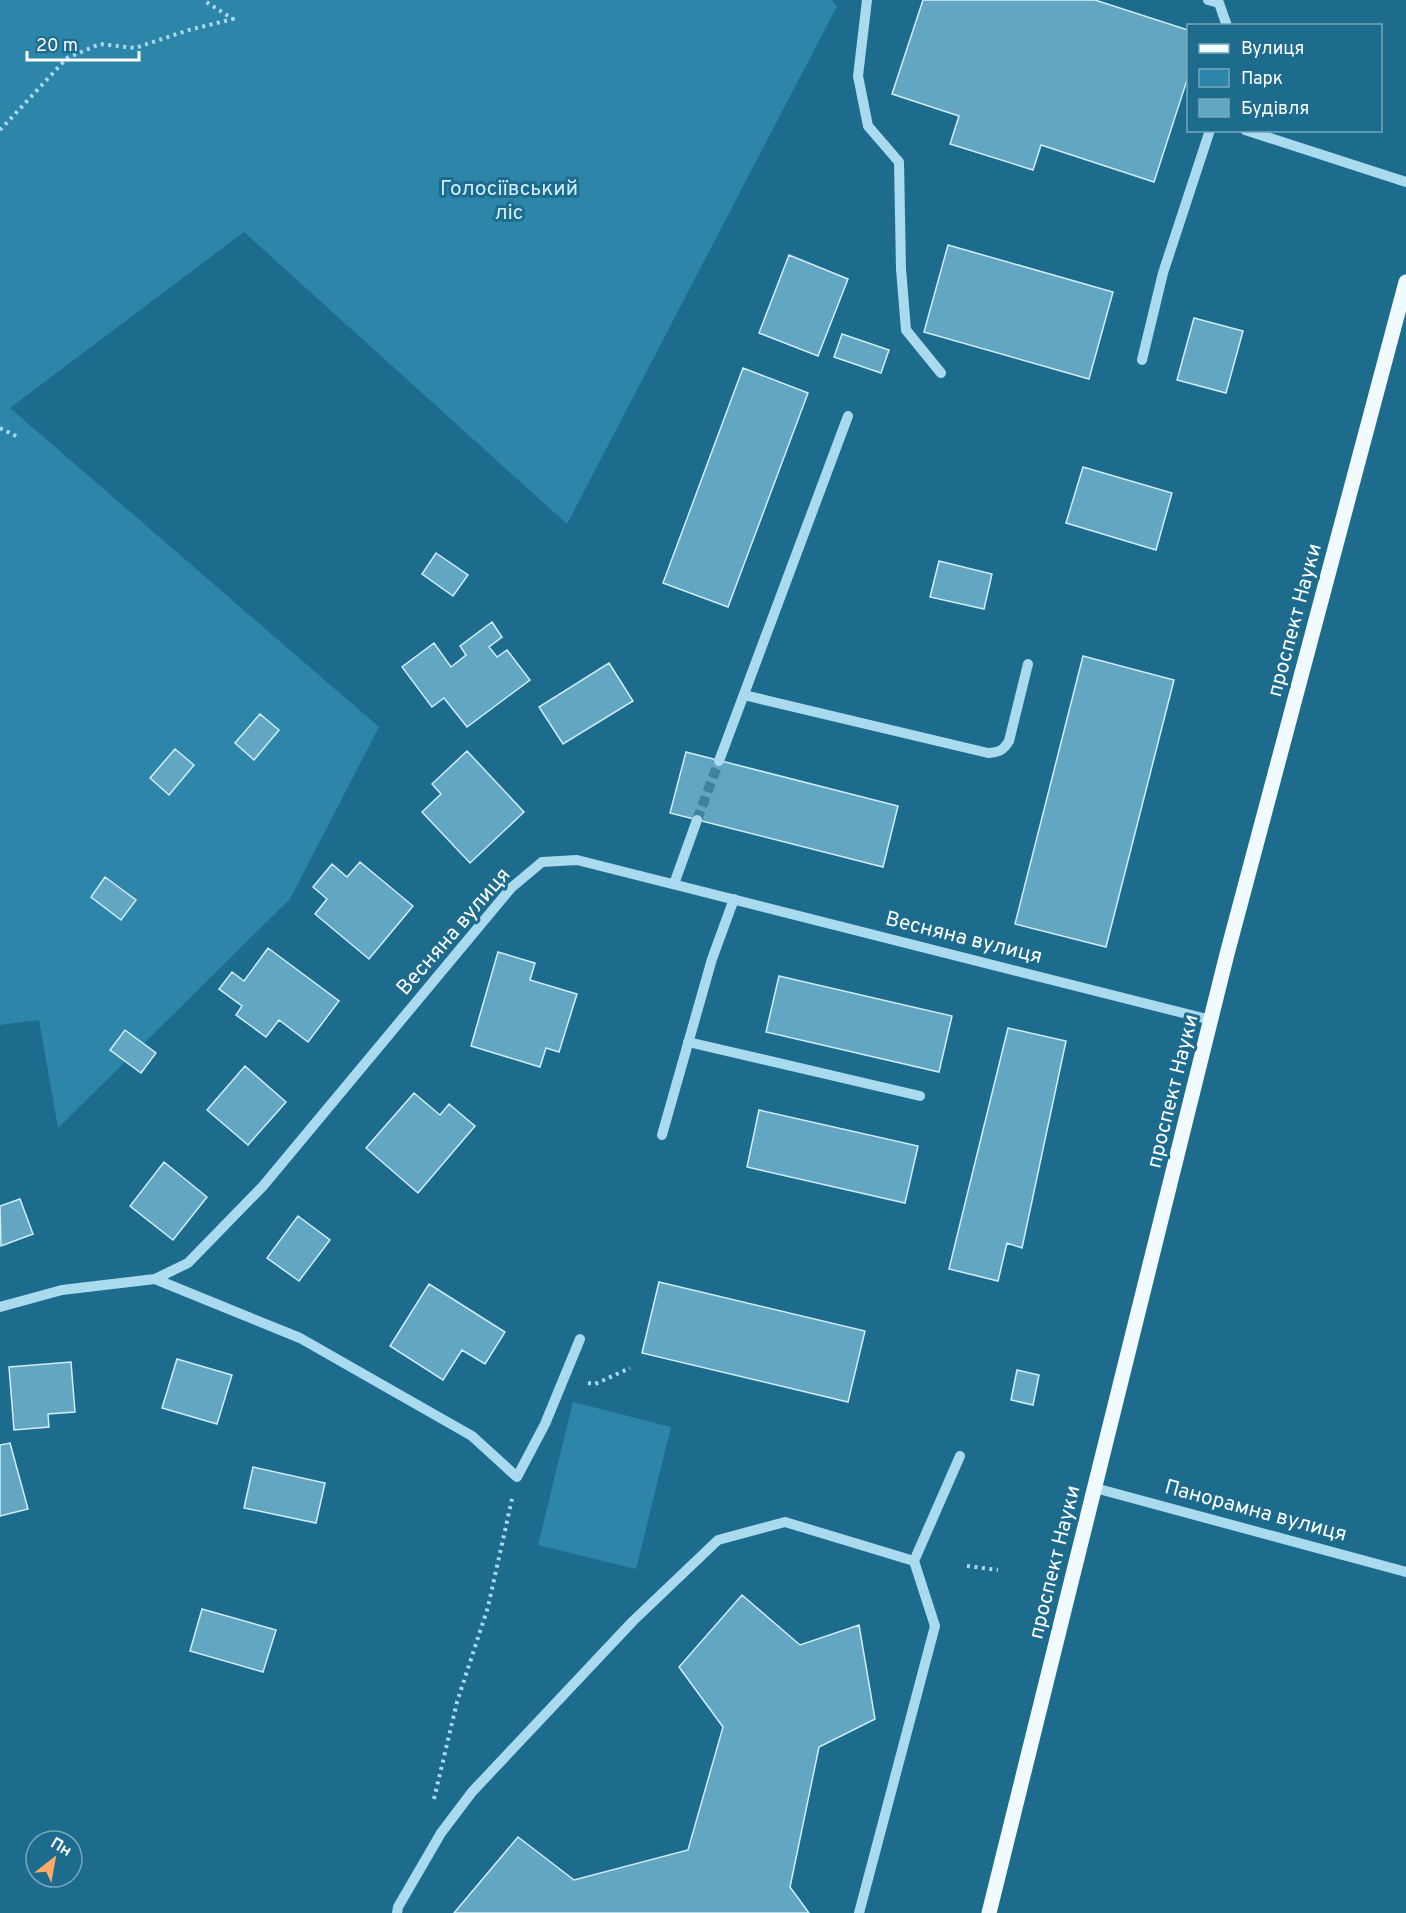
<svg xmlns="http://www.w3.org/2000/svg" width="1406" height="1913" font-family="Overpass,sans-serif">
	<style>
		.green { fill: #2d86a9 }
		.building { fill: #63a6c1; stroke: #d0eef9; stroke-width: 1.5 }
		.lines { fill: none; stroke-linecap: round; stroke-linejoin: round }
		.minor-tunnel { stroke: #3f829f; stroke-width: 10; stroke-dasharray: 10 5; stroke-linecap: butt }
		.path { stroke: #aadaed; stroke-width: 4; stroke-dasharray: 3 4.5; stroke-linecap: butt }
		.minor { stroke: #aadaed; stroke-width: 10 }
		.major { stroke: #f0faff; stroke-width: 15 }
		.labels { text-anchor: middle; stroke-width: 6; stroke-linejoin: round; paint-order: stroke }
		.park-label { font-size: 21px; fill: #d0eef9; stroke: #1d6c8e }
		.street-label { font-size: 21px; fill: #fff; stroke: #1d6c8e }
	</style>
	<rect width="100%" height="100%" fill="#1d6c8e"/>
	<path class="green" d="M 0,0 L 831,0 L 837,6 L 567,524 L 244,232 L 10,408 L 379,727 L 290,899 L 58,1128 L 39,1020 L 0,1025 Z
		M 573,1402 L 671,1427 L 636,1569 L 538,1545 Z"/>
	<path class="building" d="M 923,0 L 1095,0 L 1188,30 L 1188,77 L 1154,182 L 1041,145 L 1033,170 L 950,144 L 959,116 L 892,94 Z
		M 948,245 L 1113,292 L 1089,379 L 924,332 Z
		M 789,255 L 848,279 L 818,356 L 759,333 Z
		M 1194,318 L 1243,331 L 1226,393 L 1177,380 Z
		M 842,334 L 889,350 L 881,373 L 834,357 Z
		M 743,368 L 808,393 L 728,607 L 663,583 Z
		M 1083,467 L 1172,493 L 1156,550 L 1066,523 Z
		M 436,553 L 468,575 L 453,596 L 422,574 Z
		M 939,561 L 992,574 L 984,609 L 930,597 Z
		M 492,622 L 502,637 L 489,647 L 497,657 L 507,650 L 530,680 L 467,727 L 444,698 L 432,707 L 402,667 L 434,643 L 451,667 L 466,655 L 460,646 Z
		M 1083,656 L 1174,680 L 1106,947 L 1015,924 Z
		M 609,663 L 633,701 L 563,744 L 539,707 Z
		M 260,714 L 279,730 L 254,760 L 235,743 Z
		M 175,749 L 194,765 L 169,795 L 150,778 Z
		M 467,751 L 524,812 L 470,863 L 422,812 L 441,794 L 432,784 Z
		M 686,752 L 898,806 L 883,867 L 670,813 Z
		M 360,862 L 413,906 L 369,959 L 315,914 L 327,899 L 313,887 L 332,864 L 347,877 Z
		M 105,877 L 136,900 L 121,920 L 91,897 Z
		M 268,948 L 339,1001 L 308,1042 L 279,1020 L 266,1037 L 236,1015 L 242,1006 L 219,989 L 232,972 L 244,981 Z
		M 498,952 L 535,963 L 530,980 L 577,994 L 559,1052 L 546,1048 L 540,1067 L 471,1046 Z
		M 779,976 L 952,1016 L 939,1072 L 766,1032 Z
		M 1008,1028 L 1066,1041 L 1022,1248 L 1007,1243 L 998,1281 L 949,1269 Z
		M 125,1030 L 156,1053 L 141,1073 L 110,1050 Z
		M 245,1066 L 286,1102 L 248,1145 L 207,1110 Z
		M 414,1093 L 440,1115 L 449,1104 L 475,1126 L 418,1193 L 366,1148 Z
		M 759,1110 L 918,1146 L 905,1203 L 747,1167 Z
		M 164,1162 L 207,1197 L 173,1240 L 130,1206 Z
		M 20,1199 L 33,1234 L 1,1246 L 0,1206 Z
		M 298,1216 L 330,1240 L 299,1281 L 267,1258 Z
		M 659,1282 L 865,1331 L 848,1402 L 642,1353 Z
		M 429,1284 L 505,1332 L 485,1364 L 462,1350 L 443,1380 L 390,1346 Z
		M 177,1359 L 232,1375 L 217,1424 L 162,1408 Z
		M 71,1362 L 75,1412 L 48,1414 L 49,1427 L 14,1430 L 9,1367 Z
		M 1017,1370 L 1039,1375 L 1033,1405 L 1011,1400 Z
		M 10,1443 L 28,1509 L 0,1516 L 0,1445 Z
		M 253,1467 L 325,1483 L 316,1523 L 244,1508 Z
		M 742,1595 L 800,1645 L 859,1625 L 875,1719 L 819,1747 L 790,1887 L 809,1913 L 454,1913 L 518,1837 L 574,1880 L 688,1850 L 723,1727 L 679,1667 Z
		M 202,1609 L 276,1630 L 263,1672 L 190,1651 Z"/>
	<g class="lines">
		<path class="minor-tunnel" d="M 697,820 L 719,761"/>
		<path class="path" d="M 0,130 L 67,58 L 100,44 L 135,48 L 189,30 L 233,19 L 203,0
			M 0,428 L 18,437
			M 588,1383 L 595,1384 L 630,1368
			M 967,1566 L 998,1570
			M 434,1799 L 457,1702 L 488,1607 L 512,1499"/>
		<path class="minor" d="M 867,0 L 858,76 L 868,126 L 899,162 L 901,269 L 906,330 L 941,373
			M 1208,0 L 1219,3 L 1227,26
			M 1245,130 L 1406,182
			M 1142,360 L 1163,273 L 1210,130
			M 744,695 L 988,753 C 999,752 1003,751 1009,741 L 1028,664
			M 719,761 L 848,416
			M 674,884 L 697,820
			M 688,1042 L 920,1096
			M 662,1135 L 712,959 L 734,899
			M 155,1279 L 300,1338 L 472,1436 L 517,1477 L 545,1424 L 580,1339
			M 0,1307 L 62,1290 L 155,1279 L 188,1263 L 263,1186 L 511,888 L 542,862 L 577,860 L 1211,1020
			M 1095,1488 L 1406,1572
			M 397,1913 L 398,1907 L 441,1833 L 472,1792 L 633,1621 L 718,1540 L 785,1522 L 914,1561
			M 859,1913 L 935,1626 L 914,1561 L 960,1456"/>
		<path class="major" d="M 989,1913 L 1227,954 L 1406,282"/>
	</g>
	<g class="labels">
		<g class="park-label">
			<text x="509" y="195">Голосіївський<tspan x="509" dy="24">ліс</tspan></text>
		</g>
		<g class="street-label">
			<text transform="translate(1294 620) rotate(-75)" y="7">проспект Науки</text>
			<text transform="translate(453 931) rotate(-49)" y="7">Весняна вулиця</text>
			<text transform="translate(964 937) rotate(14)" y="7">Весняна вулиця</text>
			<text transform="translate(1172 1091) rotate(-76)" y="7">проспект Науки</text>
			<text transform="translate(1256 1510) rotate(15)" y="7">Панорамна вулиця</text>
			<text transform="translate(1054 1562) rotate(-76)" y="7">проспект Науки</text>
		</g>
	</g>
	<rect x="1187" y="24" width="195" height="108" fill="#1d6c8e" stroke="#77a7bb" stroke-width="1.5"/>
	<rect x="1199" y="44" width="30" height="9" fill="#f0faff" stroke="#77a7bb" stroke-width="1.5"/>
	<text x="1241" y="54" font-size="18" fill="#ffffff">Вулиця</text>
	<rect x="1199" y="69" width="30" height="18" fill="#2d86a9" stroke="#77a7bb" stroke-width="1.5"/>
	<text x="1241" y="84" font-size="18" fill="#ffffff">Парк</text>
	<rect x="1199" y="99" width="30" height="18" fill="#63a6c1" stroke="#77a7bb" stroke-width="1.5"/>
	<text x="1241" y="114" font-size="18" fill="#ffffff">Будівля</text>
	<g transform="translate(54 1859) rotate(31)"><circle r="28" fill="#1d6c8e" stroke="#77a7bb" stroke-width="1.5"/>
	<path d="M0-4.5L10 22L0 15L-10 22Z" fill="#fdaa68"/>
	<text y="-9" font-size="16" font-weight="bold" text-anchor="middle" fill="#ffffff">Пн</text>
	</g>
	<path d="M27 51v9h112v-9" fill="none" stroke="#ffffff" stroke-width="3"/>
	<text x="36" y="51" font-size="18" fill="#ffffff" stroke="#1d6c8e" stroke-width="4.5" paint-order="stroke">20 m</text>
</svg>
